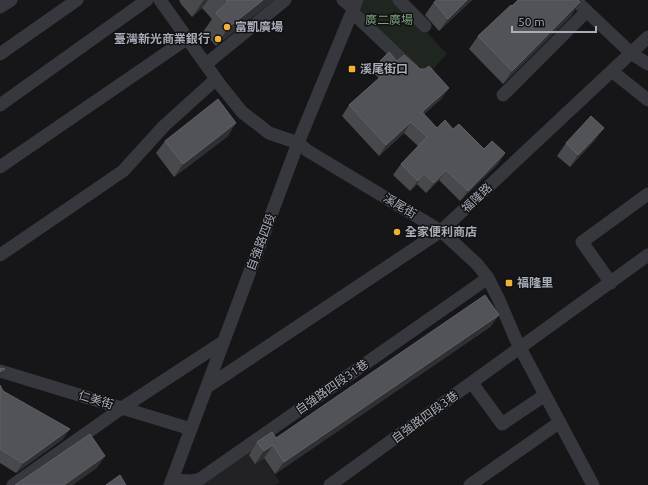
<svg xmlns="http://www.w3.org/2000/svg" width="648" height="485" font-family="Ubuntu,'Noto Sans TC',sans-serif">
	<style>
		.built { fill: #222225 }
		.green { fill: #1e261f }
		.lines { fill: none; stroke-linecap: round; stroke-linejoin: round }
		.minor { stroke: #37383d; stroke-width: 13 }
		.wall { fill: #47494d }
		.shaded-wall { fill: #2f3033 }
		.building { fill: #525359; stroke: #5f6168 }
		.poi-dot { fill: #f2b134; stroke: #111113; stroke-width: 1.5 }
		.labels { text-anchor: middle; stroke-width: 3; stroke-linejoin: round; paint-order: stroke }
		.park-label { font-size: 12px; fill: #7fa381; stroke: #111113 }
		.poi-label { font-size: 12px; font-weight: bold; fill: #a8adb8; stroke: #111113; text-anchor: start }
		.street-label { font-size: 12px; fill: #a8adb8; stroke: #111113 }
	</style>
	<rect width="100%" height="100%" fill="#161618"/>
	<path class="built" d="M 256,448 L 280,482 L 275,485 L 199,485 Z"/>
	<path class="green" d="M 363,0 L 397,0 L 447,54 L 424,79 L 356,15 Z"/>
	<g class="lines">
		<path class="minor" d="M 160,0 L 221,86 L 242,112 L 269,133 L 298,143 L 308,151 L 441,231 L 477,264 L 488,278 L 499,300 L 517,342 L 593,485
			M 343,0 L 353,8
			M 399,0 L 425,26
			M 575,0 L 632,54 L 648,64
			M 0,7 L 11,0
			M 352,12 L 413,70
			M 0,54 L 77,0
			M 206,64 L 285,0
			M 613,72 L 648,100
			M 503,95 L 587,11
			M 0,105 L 147,0
			M 0,167 L 188,38
			M 0,255 L 123,171 L 164,126 L 216,79
			M 611,283 L 582,242 L 648,194
			M 0,371 L 191,429
			M 472,383 L 502,424 L 545,395
			M 207,387 L 441,231 L 648,37
			M 172,480 L 192,481 L 200,479 L 488,278
			M 13,485 L 122,408 L 223,342
			M 170,485 L 298,143 L 357,0
			M 330,485 L 648,255
			M 470,485 L 560,422"/>
	</g>
	<path class="wall" d="M 179,0 L 274,0 L 216,46 L 203,32 L 212,19 L 202,8 L 192,17 L 181,4 Z
		M 472,0 L 439,31 L 425,15 L 434,2 Z
		M 512,6 L 572,15 L 503,84 L 469,49 L 478,36 Z
		M 380,61 L 397,61 L 442,98 L 424,114 L 437,128 L 453,129 L 484,149 L 505,153 L 498,164 L 460,201 L 439,180 L 426,193 L 417,184 L 410,191 L 393,175 L 401,164 L 418,146 L 404,133 L 379,156 L 342,116 L 349,105 L 379,78 L 372,72 Z
		M 228,136 L 174,177 L 156,153 L 165,141 Z
		M 595,140 L 570,167 L 557,156 L 566,143 Z
		M 499,315 L 490,327 L 275,474 L 264,458 L 255,464 L 249,455 L 257,442 L 276,438 Z
		M 0,385 L 3,391 L 63,439 L 16,473 L 0,463 Z"/>
	<path class="shaded-wall" d="M 204,0 L 208,0 L 202,8 L 192,17 Z
		M 263,0 L 274,0 L 216,46 L 229,27 Z
		M 467,0 L 472,0 L 439,31 L 448,19 Z
		M 580,2 L 572,15 L 503,84 L 512,71 Z
		M 449,88 L 442,98 L 415,123 L 422,112 Z
		M 411,122 L 404,133 L 379,156 L 386,145 Z
		M 236,123 L 228,136 L 174,177 L 183,164 Z
		M 604,128 L 595,140 L 570,167 L 578,155 Z
		M 505,153 L 498,164 L 460,201 L 468,191 Z
		M 446,170 L 439,180 L 426,193 L 434,183 Z
		M 424,174 L 417,184 L 410,191 L 418,181 Z
		M 499,315 L 490,327 L 275,474 L 284,462 Z
		M 5,369 L 0,375 L 0,372 Z
		M 70,429 L 63,439 L 16,473 L 23,463 Z
		M 273,445 L 264,458 L 255,464 L 264,451 Z
		M 105,456 L 97,468 L 73,485 L 64,485 Z"/>
	<path class="building" d="M 226,0 L 263,0 L 229,27 L 216,13 L 228,2 Z
		M 437,0 L 467,0 L 448,19 L 434,2 Z
		M 518,0 L 578,0 L 580,2 L 512,71 L 478,36 L 511,5 L 512,6 Z
		M 389,52 L 397,61 L 404,55 L 420,69 L 425,69 L 429,66 L 449,88 L 422,112 L 437,128 L 445,120 L 453,129 L 459,124 L 484,149 L 492,141 L 505,153 L 468,191 L 446,170 L 434,183 L 424,174 L 418,181 L 401,164 L 427,137 L 411,122 L 386,145 L 349,105 L 388,70 L 380,61 Z
		M 218,99 L 236,123 L 183,164 L 165,141 Z
		M 591,116 L 604,128 L 578,155 L 566,143 Z
		M 485,295 L 499,315 L 284,462 L 273,445 L 264,451 L 257,442 L 272,432 L 276,438 Z
		M 0,368 L 5,369 L 0,372 Z
		M 0,385 L 3,391 L 70,429 L 23,463 L 0,449 Z
		M 90,434 L 105,456 L 64,485 L 15,485 Z
		M 120,475 L 126,485 L 106,485 Z"/>
	<g class="poi-dot">
		<circle cx="227" cy="27" r="4"/>
		<circle cx="218" cy="39" r="4"/>
		<rect x="348" y="65" width="8" height="8" rx="2"/>
		<circle cx="397" cy="232" r="4"/>
		<rect x="505" y="279" width="8" height="8" rx="2"/>
	</g>
	<g class="labels">
		<g class="park-label">
			<text x="389" y="24">廣二廣場</text>
		</g>
		<g class="poi-label">
			<text x="235" y="31">富凱廣場</text>
			<text x="210" y="43" text-anchor="end">臺灣新光商業銀行</text>
			<text x="360" y="73">溪尾街口</text>
			<text x="405" y="236">全家便利商店</text>
			<text x="517" y="287">福隆里</text>
		</g>
		<g class="street-label">
			<text transform="translate(477 198) rotate(-43)" y="4">福隆路</text>
			<text transform="translate(400 206) rotate(31)" y="4">溪尾街</text>
			<text transform="translate(261 242) rotate(-69)" y="4">自強路四段</text>
			<text transform="translate(332 387) rotate(-35)" y="4">自強路四段31巷</text>
			<text transform="translate(96 400) rotate(17)" y="4">仁美街</text>
			<text transform="translate(425 417) rotate(-36)" y="4">自強路四段3巷</text>
		</g>
	</g>
	<path d="M512 26v6h84v-6" fill="none" stroke="#a8adb8" stroke-width="2"/>
	<text x="518" y="26" font-size="12" fill="#a8adb8" stroke="#111113" stroke-width="3" paint-order="stroke">50 m</text>
</svg>
